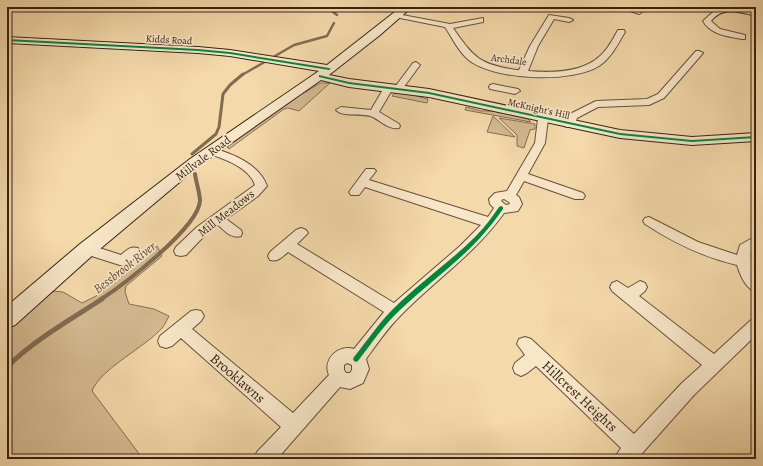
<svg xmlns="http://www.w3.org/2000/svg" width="763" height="466" font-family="Alegreya,serif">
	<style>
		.green { fill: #d4ba91; stroke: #856e54 }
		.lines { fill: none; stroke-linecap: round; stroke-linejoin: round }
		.stream-far3 { stroke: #816b51; stroke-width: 2.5 }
		.stream-far2 { stroke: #816b51; stroke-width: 3 }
		.stream-far1 { stroke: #816b51; stroke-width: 4 }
		.stream { stroke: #816b51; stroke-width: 5 }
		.street-casing { stroke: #66503b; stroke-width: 2 }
		.secondary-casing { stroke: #362216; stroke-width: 2 }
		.street { fill: #f8e6c8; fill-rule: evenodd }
		.secondary { fill: #f8e6c8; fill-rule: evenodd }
		.cycleway-casing { stroke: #f8e6c8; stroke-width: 3 }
		.cycleway { fill: #00873e; fill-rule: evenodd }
		.labels { text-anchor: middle; stroke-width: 3.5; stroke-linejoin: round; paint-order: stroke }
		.far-street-label { font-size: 10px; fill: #362216; stroke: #f8e6c8 }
		.street-label { font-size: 12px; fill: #362216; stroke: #f8e6c8 }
		.water-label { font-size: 13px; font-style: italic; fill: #624c38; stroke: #f8e6c8 }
		.near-street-label { font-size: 14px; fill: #362216; stroke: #f8e6c8 }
	</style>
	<rect width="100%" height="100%" fill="#f4d9aa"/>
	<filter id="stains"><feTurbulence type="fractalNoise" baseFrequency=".005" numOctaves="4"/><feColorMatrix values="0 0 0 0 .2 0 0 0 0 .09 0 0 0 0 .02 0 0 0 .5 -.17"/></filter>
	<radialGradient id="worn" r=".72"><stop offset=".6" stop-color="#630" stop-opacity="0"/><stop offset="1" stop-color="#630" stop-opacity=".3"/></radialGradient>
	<path class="green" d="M 320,83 L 330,83 L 299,111 L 288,108 L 284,109 L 229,149 L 227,147 L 304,91 L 306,92 Z
		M 395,93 C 406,91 417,97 428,99 L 427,103 L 392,96 Z
		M 466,107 L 481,111 L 493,111 L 528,119 L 531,122 L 465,110 Z
		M 493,116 L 515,137 L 487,132 Z
		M 499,118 L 535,124 L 535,129 L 530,130 L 524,148 L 517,146 L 517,135 Z
		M 157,246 L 162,256 L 126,286 L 125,292 L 129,304 L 154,309 L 169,316 C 167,320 165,324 163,327 C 146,347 101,368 92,391 L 143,459 L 7,459 L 7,326 L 52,291 L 63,292 L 82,303 L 96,296 Z"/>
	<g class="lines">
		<path class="stream-far3" d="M 298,7 L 328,8 L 337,15
			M 242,75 L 294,45 L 327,36 L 334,23"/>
		<path class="stream-far2" d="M 192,154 L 216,134 L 219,127 L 223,94 L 230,85 L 243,74"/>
		<path class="stream-far1" d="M 100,300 C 123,285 198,228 200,201 C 200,193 196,182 195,174"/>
		<path class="stream" d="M 7,367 C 34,340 70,320 102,299"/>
		<defs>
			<path id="street" d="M 619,7 L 629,7 L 642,12 L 639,14 Z
				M 729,7 L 739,7 L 756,12 L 756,16 C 740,12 723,6 711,21 L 720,29 L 745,35 L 745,39 L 742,39 C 728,36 711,35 703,21 L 713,12 Z
				M 397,14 L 450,24 L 483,18 L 483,22 L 453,28 C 474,58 479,64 516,70 L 519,70 L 530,46 L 549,15 L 569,18 L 573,20 L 569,22 L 554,19 L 538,46 L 528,71 C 551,73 582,73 600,56 C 608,49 613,39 618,30 L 624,30 L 625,32 C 618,44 611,58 599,66 C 572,83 500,80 473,63 C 460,55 453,39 445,27 L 395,17 L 395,15 Z
				M 696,51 L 699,51 L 703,53 L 664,98 L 649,105 L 598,107 L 577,118 L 574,127 L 566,127 L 565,125 L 570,114 L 596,101 L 647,99 L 658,94 Z
				M 416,62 L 420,65 L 401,91 L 395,91 L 393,89 L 395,87 L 413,63 Z
				M 493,84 L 518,89 L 520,91 L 515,94 L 490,89 L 489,87 L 490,85 Z
				M 388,85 L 393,88 L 379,112 L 399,124 L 400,126 L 399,128 C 389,130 381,121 373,117 C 363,112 344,118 336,110 L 341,107 L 371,110 L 385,86 Z
				M 543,116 L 548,119 L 545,143 L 528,174 L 583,193 L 585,196 L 583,199 L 575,199 L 524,181 L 516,195 L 519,197 L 522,204 L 518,211 L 504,213 C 475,254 435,280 400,316 C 387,329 377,344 366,359 L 369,369 L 363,383 L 350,389 L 340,387 L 277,459 L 254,459 L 257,452 L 281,427 L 181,338 L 172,346 L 166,348 L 160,346 L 158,341 L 160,336 L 191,311 L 196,310 L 201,311 L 204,316 L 201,321 L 192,329 L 293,413 L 329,375 C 322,359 339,344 354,349 L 384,312 L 288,252 C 282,257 278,262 270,260 L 268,256 L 270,252 L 296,230 L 301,228 L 306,230 L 308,233 L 297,244 L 394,303 L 460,246 L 481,225 L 365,187 L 359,195 L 351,195 L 349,192 L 366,169 L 374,169 L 376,171 L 369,180 L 488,217 L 494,208 L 490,204 L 489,199 L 495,193 L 507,191 L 535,143 L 538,119 ZM 504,199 L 509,202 L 510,204 L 506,205 L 502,202 L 501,200 ZM 347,363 L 352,365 L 352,370 L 350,373 L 346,373 L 344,370 L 344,365 Z
				M 211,148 C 232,153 259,164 267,186 L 258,196 L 226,219 L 241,230 L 242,233 L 241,236 C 231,239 225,231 218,225 L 207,233 L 186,255 L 181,256 L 176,255 L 174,251 L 176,247 L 197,227 L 255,185 C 249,167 224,159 207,153 L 206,151 Z
				M 649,217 L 698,242 L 737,255 L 740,245 L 756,236 L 756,248 L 751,251 C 750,261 752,266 756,275 C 757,279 756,287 756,292 C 746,289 740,275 737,265 C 703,257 674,243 645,224 L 643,221 L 645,218 Z
				M 87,244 L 121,255 C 127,250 130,246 138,248 L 140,252 L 128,265 L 123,266 L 82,253 L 80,249 L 82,245 Z
				M 617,281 L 628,288 L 640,281 L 645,283 L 647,287 L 645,291 L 639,296 L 714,354 L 751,320 L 756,318 L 756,335 L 694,395 L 637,459 L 614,459 L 621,448 L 536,366 L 527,373 L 521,376 L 515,373 L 513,368 L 515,363 L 525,355 L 517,344 L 519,339 L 525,337 L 531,339 L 634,434 L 682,383 L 702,365 L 612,291 L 610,287 L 612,283 Z"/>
			<path id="secondary" d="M 401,7 L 412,7 L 380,35 L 329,75 L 349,79 L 429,89 L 620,130 L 692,137 L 756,133 L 756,141 L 692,145 L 620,138 L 429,97 L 349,87 L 321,80 L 200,165 L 94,254 L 15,325 L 7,328 L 7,306 L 80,244 L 190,159 L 319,71 L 230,56 L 198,53 L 7,43 L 7,37 L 198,47 L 230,50 L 327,65 Z"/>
		</defs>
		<use href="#street" class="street-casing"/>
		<use href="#secondary" class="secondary-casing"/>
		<use href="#street" class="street"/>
		<use href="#secondary" class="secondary"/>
		<defs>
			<path id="cycleway" d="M 7,39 L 198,49 L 230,52 L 329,68 L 331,69 L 329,70 L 230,54 L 198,51 L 7,41 Z
				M 319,75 L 349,82 L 429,92 L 620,133 L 692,140 L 756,136 L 756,138 L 692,142 L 620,135 L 429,94 L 349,84 L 319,77 Z
				M 501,206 L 503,207 L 503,209 C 496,219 488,229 480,238 C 455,265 425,286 399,311 C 383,326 371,344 358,361 L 356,362 L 354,361 L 353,359 L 354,357 C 367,341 378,324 393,309 C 419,283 450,262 476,236 C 485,227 492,217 499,207 Z"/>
		</defs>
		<use href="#cycleway" class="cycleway-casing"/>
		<use href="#cycleway" class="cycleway"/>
	</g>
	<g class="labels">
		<g class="far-street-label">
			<text transform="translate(169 39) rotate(3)" y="4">Kidds Road</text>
			<text transform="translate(509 59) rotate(8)" y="4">Archdale</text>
			<text transform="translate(539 108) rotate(13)" y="4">McKnight's Hill</text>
		</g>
		<g class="street-label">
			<text transform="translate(203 158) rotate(-37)" y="4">Millvale Road</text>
			<text transform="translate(226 213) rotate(-38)" y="4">Mill Meadows</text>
		</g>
		<g class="water-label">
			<text transform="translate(124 267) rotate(-38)" y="5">Bessbrook River</text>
		</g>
		<g class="near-street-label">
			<text transform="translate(238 378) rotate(41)" y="5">Brooklawns</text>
			<text transform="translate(580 396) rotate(43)" y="5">Hillcrest Heights</text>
		</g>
	</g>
	<rect width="763" height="466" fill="none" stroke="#f4d9aa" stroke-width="24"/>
	<rect x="8" y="8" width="747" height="450" fill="none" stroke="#362216" stroke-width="2"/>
	<rect x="12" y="12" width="739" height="442" fill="none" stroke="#362216"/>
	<rect width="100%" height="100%" filter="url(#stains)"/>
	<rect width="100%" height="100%" fill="url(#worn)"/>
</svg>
